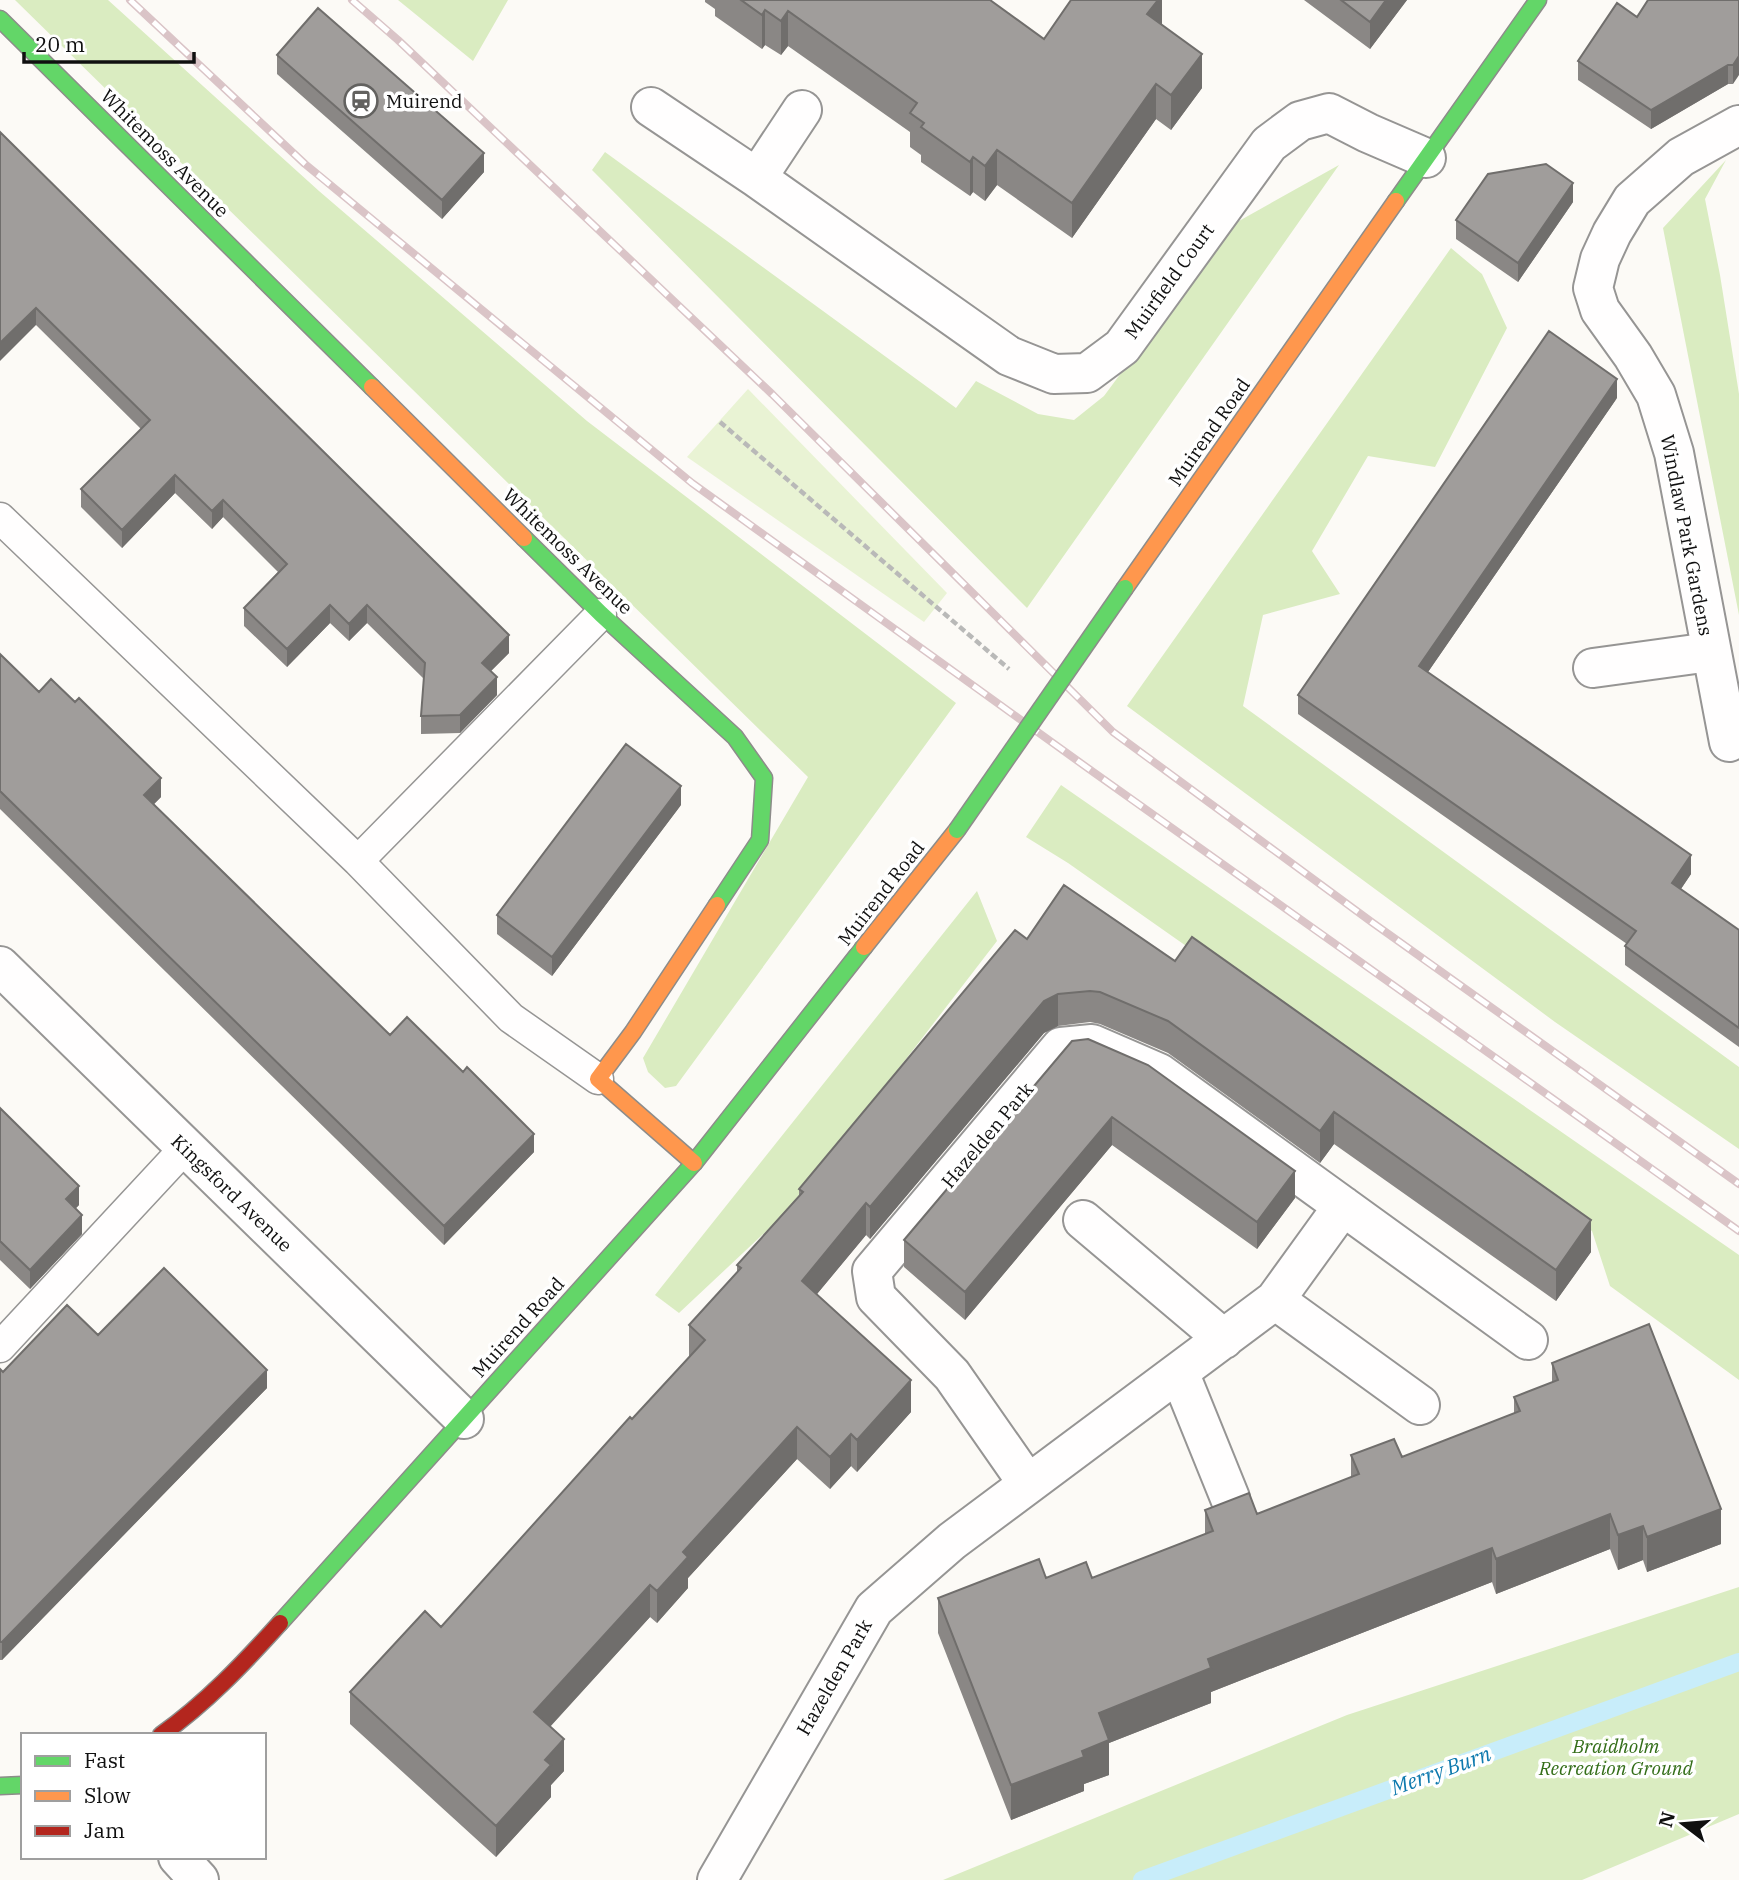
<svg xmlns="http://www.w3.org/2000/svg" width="1739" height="1880" font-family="'IBM Plex Serif',serif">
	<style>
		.green { fill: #e9f3d4 }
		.forest { fill: #daecc1 }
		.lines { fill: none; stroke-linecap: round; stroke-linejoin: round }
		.stream { stroke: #c8edfa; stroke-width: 18 }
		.lane-casing { stroke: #969594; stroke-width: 33 }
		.street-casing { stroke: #969594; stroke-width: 42 }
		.fast-casing { stroke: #8d8c8a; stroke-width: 19 }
		.slow-casing { stroke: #8d8c8a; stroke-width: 19 }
		.jam-casing { stroke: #8d8c8a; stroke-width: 19 }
		.path { stroke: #b9b9b8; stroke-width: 4.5; stroke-dasharray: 7 3.5; stroke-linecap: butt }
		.lane { stroke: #fffefe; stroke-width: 30 }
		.street { stroke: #fffefe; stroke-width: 38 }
		.fast { stroke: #63d668; stroke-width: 16 }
		.slow { stroke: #ff974d; stroke-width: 16 }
		.jam { stroke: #b3261e; stroke-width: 16 }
		.rail-casing { stroke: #dac4c7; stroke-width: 8 }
		.rail { stroke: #fff; stroke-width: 5; stroke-dasharray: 16; stroke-linecap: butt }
		.fast-bridge-casing { stroke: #8d8c8a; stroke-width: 19; stroke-linecap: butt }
		.fast-bridge { stroke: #63d668; stroke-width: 16 }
		.wall { fill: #8a8785 }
		.shaded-wall { fill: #706e6c }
		.building { fill: #a09d9b; stroke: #706e6c; stroke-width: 2 }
		.labels { text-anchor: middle; stroke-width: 7; stroke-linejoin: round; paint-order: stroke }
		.poi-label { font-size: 19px; fill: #101010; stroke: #fff; text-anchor: start }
		.street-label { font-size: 19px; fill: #101010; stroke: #fff }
		.park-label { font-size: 19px; font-style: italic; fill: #346e19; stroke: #fff }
		.water-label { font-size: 21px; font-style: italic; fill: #0d79ae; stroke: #fff }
	</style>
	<rect width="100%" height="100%" fill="#fcfaf6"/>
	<path class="green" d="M 748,389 L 947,593 L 924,622 L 687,457 Z"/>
	<path class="forest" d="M 15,0 L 108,0 L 319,191 L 587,421 L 956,703 L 676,1086 L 665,1088 L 648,1072 L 643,1058 L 808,777 Z
		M 398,0 L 508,0 L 473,61 Z
		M 605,152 L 956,408 L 976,381 L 1038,414 L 1074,420 L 1104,396 L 1230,226 L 1339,165 L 1027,608 L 592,170 Z
		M 1726,160 L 1705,199 L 1720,275 L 1739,394 L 1739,615 L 1663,228 Z
		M 1451,248 L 1482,274 L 1507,328 L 1435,467 L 1368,456 L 1312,551 L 1340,594 L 1263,615 L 1243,706 L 1739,1067 L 1739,1149 L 1555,1022 L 1127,706 Z
		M 1061,785 L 1739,1255 L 1739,1380 L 1610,1286 L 1592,1231 L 1068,863 L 1026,837 Z
		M 977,891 L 997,941 L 792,1207 L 679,1313 L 655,1295 Z
		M 1739,1587 L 1739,1814 L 1582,1880 L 943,1880 L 1347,1715 Z"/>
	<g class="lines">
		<path class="stream" d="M 1142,1880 L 1739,1662"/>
		<defs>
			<path id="lane" d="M 0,518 L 358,861 L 511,1018 L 598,1079
				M 358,861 L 601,614
				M 0,1347 L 185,1148"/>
			<path id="street" d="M 651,107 L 757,178 L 1009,356 L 1054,374 L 1087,373 L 1122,347 L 1269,144 L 1300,121 L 1329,113 L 1368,133 L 1426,158
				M 757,178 L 802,110
				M 1593,668 L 1710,652
				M 1729,742 L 1674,453 L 1656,395 L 1633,356 L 1600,310 L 1593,288 L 1600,259 L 1612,233 L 1632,200 L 1681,157 L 1739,125
				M 0,966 L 464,1419
				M 1083,1220 L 1224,1339
				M 1275,1300 L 1420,1405
				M 1179,1372 L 1230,1498
				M 1028,1484 L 952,1375 L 876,1297 L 872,1271 L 1061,1047 L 1092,1044 L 1159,1073 L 1528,1340
				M 178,1857 L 199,1880
				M 717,1880 L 874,1609 L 952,1541 L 1275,1300 L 1343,1206"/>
			<path id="fast" d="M 0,19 L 372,387
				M 1396,201 L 1538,0
				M 524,538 L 601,614 L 735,737 L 764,778 L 760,840 L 717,905
				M 280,1623 L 694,1163 L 864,947
				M 0,1786 L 23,1785"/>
			<path id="slow" d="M 372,387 L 524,538
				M 1125,588 L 1396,201
				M 864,947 L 957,830
				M 694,1163 L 598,1079 L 633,1032 L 717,905"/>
			<path id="jam" d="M 161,1735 C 206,1703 244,1663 280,1623"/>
		</defs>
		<use href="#lane" class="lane-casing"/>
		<use href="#street" class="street-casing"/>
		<use href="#fast" class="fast-casing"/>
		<use href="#slow" class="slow-casing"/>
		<use href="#jam" class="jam-casing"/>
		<path class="path" d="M 720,422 L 1009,669"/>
		<use href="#lane" class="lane"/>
		<use href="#street" class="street"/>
		<use href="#fast" class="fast"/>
		<use href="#slow" class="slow"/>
		<use href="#jam" class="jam"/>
		<defs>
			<path id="rail" d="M 130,0 L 305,164 L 692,483 L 1089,769 L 1739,1231
				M 352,0 L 398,40 L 772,394 L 1113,732 L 1373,923 L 1739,1184"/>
		</defs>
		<use href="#rail" class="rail-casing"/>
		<use href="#rail" class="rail"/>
		<defs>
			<path id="fast-bridge" d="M 957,830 L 1125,588"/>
		</defs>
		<use href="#fast-bridge" class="fast-bridge-casing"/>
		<use href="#fast-bridge" class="fast-bridge"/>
	</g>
	<path class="wall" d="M 705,0 L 990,0 L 1044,39 L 1162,0 L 1162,25 L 1202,88 L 1171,130 L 1156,119 L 1072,238 L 997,185 L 985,201 L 973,192 L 970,196 L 921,162 L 921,155 L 910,147 L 910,132 L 788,46 L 781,55 L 765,45 L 762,49 L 715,16 L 715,9 L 705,2 Z
		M 1304,0 L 1407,0 L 1370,49 Z
		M 1739,0 L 1733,84 L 1728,84 L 1651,129 L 1578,80 L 1578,61 Z
		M 277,55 L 484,172 L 442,219 L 277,74 Z
		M 0,132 L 509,653 L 491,671 L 497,695 L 460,733 L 421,734 L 421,716 L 424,679 L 367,623 L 349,641 L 330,623 L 287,667 L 244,626 L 244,608 L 278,572 L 223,517 L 212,529 L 175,493 L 122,548 L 81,507 L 81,489 L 141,429 L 36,325 Z
		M 1573,202 L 1518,282 L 1456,239 L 1456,220 Z
		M 1617,398 L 1428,672 L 1691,874 L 1681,889 L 1739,930 L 1739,1047 L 1625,965 L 1625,946 L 1627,944 L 1298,714 L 1298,695 Z
		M 0,654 L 39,692 L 161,797 L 154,804 L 390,1035 L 534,1152 L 444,1245 L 0,809 Z
		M 681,805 L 552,976 L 497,934 L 497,915 Z
		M 1027,939 L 1591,1252 L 1556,1301 L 1334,1144 L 1320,1163 L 1168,1053 L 1100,1024 L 1090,1022 L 1058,1026 L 1044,1033 L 870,1239 L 866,1235 L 817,1294 L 911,1412 L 857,1472 L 851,1466 L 830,1489 L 797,1459 L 688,1578 L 688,1588 L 657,1623 L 650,1617 L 550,1727 L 564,1771 L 551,1785 L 551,1797 L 496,1857 L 350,1724 L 350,1692 L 441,1627 L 689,1357 L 689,1325 L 737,1273 L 737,1265 L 799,1197 L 799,1189 Z
		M 1072,1041 L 1295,1198 L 1257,1249 L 1112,1145 L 965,1320 L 904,1267 L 904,1240 Z
		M 0,1108 L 79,1205 L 75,1209 L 82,1234 L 30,1289 L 0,1260 Z
		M 98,1335 L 267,1388 L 2,1660 L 0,1660 L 0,1369 L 3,1372 Z
		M 1552,1363 L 1721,1544 L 1647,1572 L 1643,1560 L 1618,1570 L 1610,1549 L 1496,1594 L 1492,1582 L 1211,1692 L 1211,1703 L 1109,1743 L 1109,1775 L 1084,1784 L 1084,1791 L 1011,1820 L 938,1633 L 938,1598 L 1046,1578 L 1092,1578 L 1205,1534 L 1205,1510 L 1257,1514 L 1351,1477 L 1351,1455 L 1402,1457 L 1514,1413 L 1514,1397 L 1552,1383 Z"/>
	<path class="shaded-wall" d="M 1158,0 L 1162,0 L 1162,28 L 1147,14 Z
		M 1386,0 L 1407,0 L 1370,49 L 1370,22 Z
		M 765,10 L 765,45 L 762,49 L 762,15 Z
		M 788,11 L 788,46 L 781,55 L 781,21 Z
		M 1202,54 L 1202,88 L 1171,130 L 1171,95 Z
		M 1739,56 L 1739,75 L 1733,84 L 1733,65 Z
		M 1728,65 L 1728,84 L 1651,129 L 1651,110 Z
		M 1156,84 L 1156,119 L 1072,238 L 1072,203 Z
		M 997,150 L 997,185 L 985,201 L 985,166 Z
		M 484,153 L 484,172 L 442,219 L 442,200 Z
		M 973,157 L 973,192 L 970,196 L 970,162 Z
		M 1573,183 L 1573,202 L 1518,282 L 1518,263 Z
		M 36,308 L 36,325 L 0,361 L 0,343 Z
		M 1617,379 L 1617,398 L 1419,685 L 1419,666 Z
		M 175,475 L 175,493 L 122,548 L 122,530 Z
		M 223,500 L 223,517 L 212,529 L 212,511 Z
		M 330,605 L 330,623 L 287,667 L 287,649 Z
		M 367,605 L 367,623 L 349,641 L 349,624 Z
		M 509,635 L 509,653 L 482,680 L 482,663 Z
		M 497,677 L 497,695 L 460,733 L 460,715 Z
		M 161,778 L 161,797 L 144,814 L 144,795 Z
		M 681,786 L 681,805 L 552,976 L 552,957 Z
		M 1691,855 L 1691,874 L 1672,902 L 1672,883 Z
		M 1058,994 L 1058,1026 L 1044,1033 L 870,1239 L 870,1207 L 1044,1001 Z
		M 1334,1112 L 1334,1144 L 1320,1163 L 1320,1131 Z
		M 1112,1117 L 1112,1145 L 965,1320 L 965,1292 Z
		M 534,1134 L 534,1152 L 444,1245 L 444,1226 Z
		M 1295,1171 L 1295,1198 L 1257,1249 L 1257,1222 Z
		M 79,1186 L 79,1205 L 66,1218 L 66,1199 Z
		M 866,1203 L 866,1235 L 802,1312 L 802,1281 Z
		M 82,1215 L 82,1234 L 30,1289 L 30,1270 Z
		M 1591,1220 L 1591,1252 L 1556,1301 L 1556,1270 Z
		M 267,1370 L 267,1388 L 2,1660 L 2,1642 Z
		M 911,1380 L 911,1412 L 857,1472 L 857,1440 Z
		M 797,1427 L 797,1459 L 688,1578 L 688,1588 L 657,1623 L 657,1591 L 683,1552 Z
		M 851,1434 L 851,1466 L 830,1489 L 830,1457 Z
		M 1721,1509 L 1721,1544 L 1647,1572 L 1647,1537 Z
		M 1610,1514 L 1610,1549 L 1496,1594 L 1496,1559 Z
		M 1643,1526 L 1643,1560 L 1618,1570 L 1618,1535 Z
		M 1492,1548 L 1492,1582 L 1211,1692 L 1211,1703 L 1109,1743 L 1109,1775 L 1084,1784 L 1084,1791 L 1011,1820 L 1011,1785 L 1082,1751 L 1099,1713 L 1208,1659 Z
		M 650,1585 L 650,1617 L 534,1744 L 534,1712 Z
		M 564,1739 L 564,1771 L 551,1785 L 551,1797 L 496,1857 L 496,1826 L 545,1760 Z"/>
	<path class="building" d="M 741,0 L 990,0 L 1044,39 L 1071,0 L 1158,0 L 1147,14 L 1202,54 L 1171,95 L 1156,84 L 1072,203 L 997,150 L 985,166 L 973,157 L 970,162 L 921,127 L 924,123 L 910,113 L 917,103 L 788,11 L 781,21 L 765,10 L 762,15 Z
		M 1341,0 L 1386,0 L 1370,22 Z
		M 1648,0 L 1739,0 L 1739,56 L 1733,65 L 1728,65 L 1651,110 L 1578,61 L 1617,3 L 1637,17 Z
		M 318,8 L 484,153 L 442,200 L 277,55 Z
		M 0,132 L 509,635 L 482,663 L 497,677 L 460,715 L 421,716 L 425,663 L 367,605 L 349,624 L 330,605 L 287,649 L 244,608 L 287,564 L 223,500 L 212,511 L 175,475 L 122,530 L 81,489 L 150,420 L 36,308 L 0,343 Z
		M 1546,164 L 1573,183 L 1518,263 L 1456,220 L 1488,174 Z
		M 1549,331 L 1617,379 L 1419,666 L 1691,855 L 1672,883 L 1739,930 L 1739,1028 L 1625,946 L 1636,931 L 1298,695 Z
		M 0,654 L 39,692 L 51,679 L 75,702 L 79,698 L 161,778 L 144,795 L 390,1035 L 407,1017 L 463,1072 L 467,1067 L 534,1134 L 444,1226 L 0,791 Z
		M 626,744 L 681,786 L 552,957 L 497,915 Z
		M 1064,885 L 1175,961 L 1192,937 L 1591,1220 L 1556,1270 L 1334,1112 L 1320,1131 L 1168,1021 L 1100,992 L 1090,991 L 1058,994 L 1044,1001 L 870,1207 L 866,1203 L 802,1281 L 911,1380 L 857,1440 L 851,1434 L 830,1457 L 797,1427 L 683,1552 L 688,1557 L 657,1591 L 650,1585 L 534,1712 L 564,1739 L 545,1760 L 551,1765 L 496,1826 L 350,1692 L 425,1611 L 441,1627 L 630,1417 L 632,1419 L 705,1340 L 689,1325 L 741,1268 L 737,1265 L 803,1192 L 799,1189 L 1015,930 L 1027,939 Z
		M 1088,1039 L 1148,1065 L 1295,1171 L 1257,1222 L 1112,1117 L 965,1292 L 904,1240 L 1072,1041 Z
		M 0,1108 L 79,1186 L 66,1199 L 82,1215 L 30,1270 L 0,1241 Z
		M 164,1268 L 267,1370 L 2,1642 L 0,1642 L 0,1369 L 3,1372 L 67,1305 L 98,1335 Z
		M 1649,1324 L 1721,1509 L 1647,1537 L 1643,1526 L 1618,1535 L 1610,1514 L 1496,1559 L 1492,1548 L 1208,1659 L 1211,1668 L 1099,1713 L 1109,1740 L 1082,1751 L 1084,1757 L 1011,1785 L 938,1598 L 1039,1559 L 1046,1578 L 1086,1562 L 1092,1578 L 1213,1531 L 1205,1510 L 1249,1493 L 1257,1514 L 1359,1474 L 1351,1455 L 1394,1439 L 1402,1457 L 1520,1411 L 1514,1397 L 1558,1380 L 1552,1363 Z"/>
	<defs>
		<symbol id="station-ring" viewBox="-11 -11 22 22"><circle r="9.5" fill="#fff" stroke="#636260" stroke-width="1.5"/><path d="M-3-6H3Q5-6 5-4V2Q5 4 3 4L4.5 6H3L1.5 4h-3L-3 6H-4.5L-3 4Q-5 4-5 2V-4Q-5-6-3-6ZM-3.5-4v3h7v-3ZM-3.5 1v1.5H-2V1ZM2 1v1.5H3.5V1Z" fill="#636260"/></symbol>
	</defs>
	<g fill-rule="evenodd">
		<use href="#station-ring" x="342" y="82" width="38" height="38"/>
	</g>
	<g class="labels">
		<g class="poi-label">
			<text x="386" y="108">Muirend</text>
		</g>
		<g class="street-label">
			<text transform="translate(165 153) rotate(45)" y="7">Whitemoss Avenue</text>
			<text transform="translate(1169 281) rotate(-54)" y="7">Muirfield Court</text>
			<text transform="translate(1209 432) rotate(-55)" y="7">Muirend Road</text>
			<text transform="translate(1687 535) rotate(79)" y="7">Windlaw Park Gardens</text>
			<text transform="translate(568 551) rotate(44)" y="7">Whitemoss Avenue</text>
			<text transform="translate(881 893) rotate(-52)" y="7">Muirend Road</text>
			<text transform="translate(987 1135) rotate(-50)" y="7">Hazelden Park</text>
			<text transform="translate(232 1193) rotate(44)" y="7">Kingsford Avenue</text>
			<text transform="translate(518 1327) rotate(-48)" y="7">Muirend Road</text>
			<text transform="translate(834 1677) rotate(-60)" y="7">Hazelden Park</text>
		</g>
		<g class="park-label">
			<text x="1616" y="1753">Braidholm<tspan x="1616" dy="22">Recreation Ground</tspan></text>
		</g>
		<g class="water-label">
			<text transform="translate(1441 1771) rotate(-20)" y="7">Merry Burn</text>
		</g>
	</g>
	<rect x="21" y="1733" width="245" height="126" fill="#ffffff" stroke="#9f9f9f" stroke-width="2"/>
	<rect x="35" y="1756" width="35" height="10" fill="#63d668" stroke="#9f9f9f" stroke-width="2"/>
	<text x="84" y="1768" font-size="21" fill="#101010">Fast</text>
	<rect x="35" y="1791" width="35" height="10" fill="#ff974d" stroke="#9f9f9f" stroke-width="2"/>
	<text x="84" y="1803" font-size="21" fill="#101010">Slow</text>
	<rect x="35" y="1826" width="35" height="10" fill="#b3261e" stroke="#9f9f9f" stroke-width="2"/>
	<text x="84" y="1838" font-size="21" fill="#101010">Jam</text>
	<g transform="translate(1683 1824) rotate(286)" stroke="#ffffff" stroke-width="5" paint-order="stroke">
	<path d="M0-5L12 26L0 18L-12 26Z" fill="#101010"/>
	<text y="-10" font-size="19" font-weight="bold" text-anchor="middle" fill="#101010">N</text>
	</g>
	<path d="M24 52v10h170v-10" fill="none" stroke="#101010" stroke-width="3.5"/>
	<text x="35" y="52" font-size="21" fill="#101010" stroke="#ffffff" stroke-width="5" paint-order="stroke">20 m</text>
</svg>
